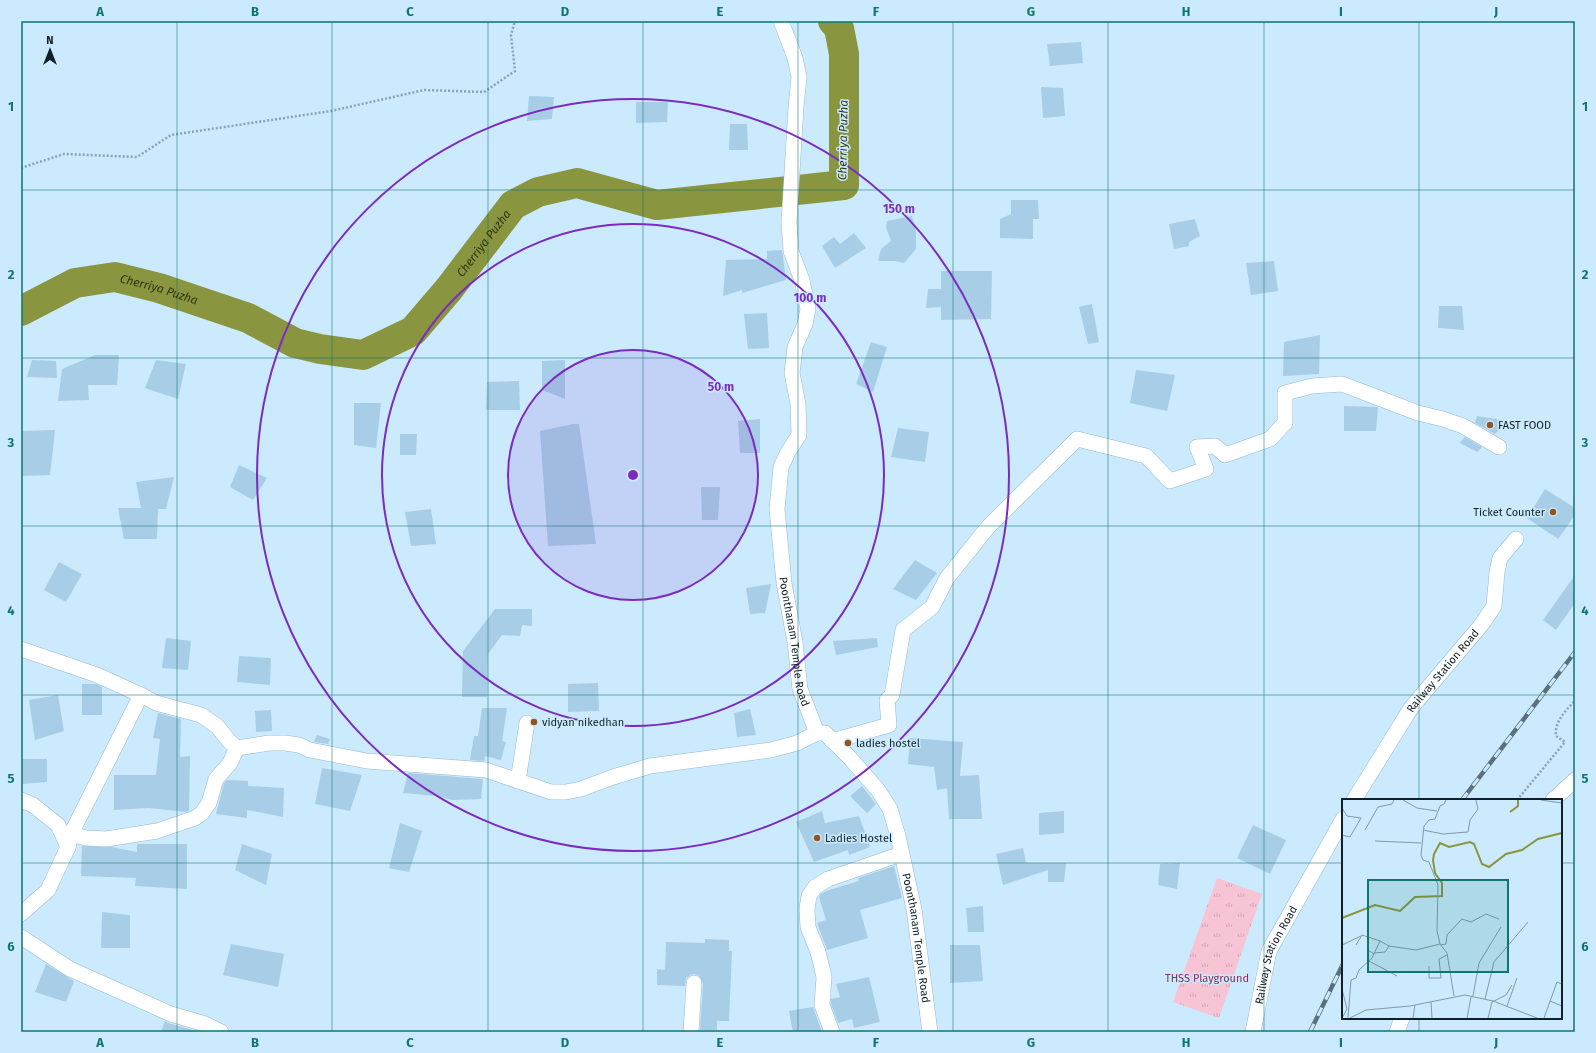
<svg xmlns="http://www.w3.org/2000/svg" width="1596" height="1053" font-family="'Fira Sans',sans-serif">
	<style>
		.park { fill: url(#park-tufts) }
		.lines { fill: none; stroke-linecap: round; stroke-linejoin: round }
		.river { stroke: #8a953f; stroke-width: 30 }
		.building { fill: #a7cee6 }
		.street-casing { stroke: #94bad2; stroke-width: 16 }
		.path { stroke: #89a2b2; stroke-width: 2.5; stroke-dasharray: 2 2; stroke-linecap: butt }
		.street { stroke: #fff; stroke-width: 15 }
		.rail-casing { stroke: #5a707c; stroke-width: 4.5 }
		.rail { stroke: #cbeafe; stroke-width: 3; stroke-dasharray: 9; stroke-linecap: butt }
		.grid { fill: none; stroke: #0f766e; stroke-width: 1; stroke-opacity: 0.55 }
		.ring { fill: none; stroke: #7b2cbf; stroke-width: 2 }
		.poi-dot { fill: #94541f; stroke: #cbeafe; stroke-width: 1.5 }
		.labels { text-anchor: middle; stroke-width: 3; stroke-linejoin: round; paint-order: stroke }
		.poi-label { font-size: 11px; fill: #112028; stroke: #cbeafe; text-anchor: start }
		.street-label { font-size: 11px; fill: #112028; stroke: #cbeafe }
		.park-label { font-size: 11px; fill: #8f2b59; stroke: #cbeafe }
		.water-label { font-size: 12px; font-style: italic; fill: #313611; stroke: #cbeafe }
		.inset-river { fill: none; stroke: #8a953f; stroke-width: 2 }
		.inset-road { fill: none; stroke: #8199a8; stroke-width: 1 }
		.view { fill: #0f766e; fill-opacity: 0.15; stroke: #0f766e; stroke-width: 2 }
		.inset-edge { fill: none; stroke: #112028; stroke-width: 2 }
		.centre { fill: #7b2cbf; stroke: #cbeafe; stroke-width: 2 }
		.ring-label { font-size: 12px; text-anchor: middle; font-weight: bold; fill: #7b2cbf; stroke: #cbeafe; stroke-width: 3; stroke-linejoin: round; paint-order: stroke }
		.neatline { fill: none; stroke: #0f766e; stroke-width: 1.5 }
		.grid-label { font-size: 13px; text-anchor: middle; font-weight: bold; fill: #0f766e }
	</style>
	<defs>
		<pattern id="park-tufts" width="24" height="20" patternUnits="userSpaceOnUse"><rect width="24" height="20" fill="#f6c4d5"/><path d="M3 7l-1-3M5 7V3M7 7l1-3M15 17l-1-3M17 17v-4M19 17l1-3" fill="none" stroke="#d2a8b7"/></pattern>
	</defs>
	<rect width="100%" height="100%" fill="#cbeafe"/>
	<path class="park" d="M 1217,878 L 1262,894 L 1219,1018 L 1173,1002 Z"/>
	<g class="lines">
		<path class="river" id="s1" d="M 21,311 L 75,283 L 115,277 L 159,288 L 248,318 L 295,343 L 320,349 L 363,355 L 413,331 L 449,289 L 513,205 L 538,192 L 577,183 L 657,205 L 844,185 L 844,54 L 839,28 L 833,21"/>
	</g>
	<path class="building" d="M 1081,42 L 1083,63 L 1050,66 L 1047,44 Z
		M 1041,87 L 1063,88 L 1065,116 L 1043,118 Z
		M 529,96 L 554,97 L 552,119 L 527,121 Z
		M 636,102 L 668,102 L 667,122 L 636,123 Z
		M 730,124 L 747,124 L 748,150 L 729,150 Z
		M 1011,200 L 1038,200 L 1039,219 L 1033,219 L 1033,239 L 1000,238 L 1000,219 L 1011,214 Z
		M 912,216 L 916,232 L 916,249 L 904,263 L 895,261 L 878,261 L 881,249 L 891,241 L 886,227 L 887,221 Z
		M 1195,219 L 1200,236 L 1189,242 L 1189,246 L 1174,249 L 1169,224 Z
		M 854,233 L 866,248 L 835,268 L 822,246 L 834,237 L 840,244 Z
		M 782,250 L 786,280 L 742,293 L 742,290 L 723,296 L 726,260 L 767,259 L 767,251 Z
		M 1274,261 L 1278,291 L 1251,295 L 1246,263 Z
		M 941,271 L 992,271 L 991,319 L 941,320 L 941,307 L 926,308 L 928,289 L 941,289 Z
		M 1092,304 L 1099,342 L 1088,344 L 1079,307 Z
		M 1439,306 L 1462,306 L 1464,330 L 1438,328 Z
		M 767,313 L 769,348 L 748,349 L 744,314 Z
		M 1320,335 L 1319,374 L 1283,376 L 1284,342 Z
		M 871,342 L 887,347 L 873,392 L 856,384 Z
		M 95,355 L 119,355 L 117,385 L 88,385 L 89,400 L 58,401 L 62,369 Z
		M 32,360 L 56,361 L 57,378 L 27,377 Z
		M 156,360 L 186,364 L 178,399 L 145,388 Z
		M 565,360 L 565,399 L 542,390 L 542,361 Z
		M 1136,370 L 1175,375 L 1167,411 L 1130,403 Z
		M 519,381 L 520,410 L 486,410 L 487,382 Z
		M 354,403 L 381,403 L 376,448 L 354,445 Z
		M 1344,406 L 1378,407 L 1376,431 L 1344,431 Z
		M 1477,416 L 1508,421 L 1495,434 L 1475,423 Z
		M 760,419 L 760,453 L 740,453 L 738,421 Z
		M 573,424 L 579,424 L 596,544 L 548,546 L 540,431 Z
		M 898,428 L 929,432 L 925,462 L 891,457 Z
		M 55,430 L 50,475 L 22,476 L 21,431 Z
		M 400,434 L 417,434 L 416,455 L 400,455 Z
		M 1465,437 L 1482,447 L 1477,452 L 1460,443 Z
		M 239,465 L 267,478 L 253,500 L 230,487 Z
		M 174,477 L 166,509 L 158,509 L 157,539 L 124,539 L 118,508 L 141,508 L 136,482 Z
		M 701,487 L 720,487 L 718,520 L 702,520 Z
		M 1545,489 L 1575,508 L 1575,515 L 1558,539 L 1527,518 Z
		M 431,509 L 436,544 L 411,546 L 405,512 Z
		M 915,560 L 937,573 L 916,600 L 893,589 Z
		M 59,562 L 82,574 L 66,602 L 44,590 Z
		M 1575,575 L 1575,603 L 1556,630 L 1543,620 Z
		M 771,584 L 765,613 L 750,614 L 746,588 Z
		M 495,609 L 532,609 L 532,626 L 522,625 L 520,636 L 502,635 L 488,654 L 487,697 L 462,697 L 463,651 Z
		M 166,638 L 191,641 L 188,670 L 162,668 Z
		M 877,638 L 878,647 L 836,655 L 833,641 Z
		M 239,656 L 271,658 L 270,685 L 237,682 Z
		M 598,683 L 599,711 L 568,712 L 568,684 Z
		M 82,684 L 96,684 L 102,687 L 102,715 L 82,715 Z
		M 58,695 L 64,731 L 35,740 L 29,700 Z
		M 482,708 L 507,708 L 502,741 L 506,742 L 501,760 L 485,756 L 484,761 L 470,760 L 474,736 L 478,736 Z
		M 750,709 L 756,735 L 737,737 L 734,713 Z
		M 271,710 L 272,731 L 256,732 L 255,711 Z
		M 158,713 L 181,719 L 180,757 L 190,756 L 189,811 L 186,812 L 149,808 L 114,810 L 114,775 L 156,775 L 160,739 L 153,738 Z
		M 317,735 L 330,739 L 328,744 L 314,742 Z
		M 910,738 L 963,742 L 960,776 L 979,775 L 982,819 L 949,819 L 947,788 L 937,790 L 934,767 L 908,764 Z
		M 21,759 L 47,759 L 47,782 L 21,784 Z
		M 322,768 L 362,775 L 350,811 L 315,804 Z
		M 408,773 L 483,779 L 481,799 L 453,800 L 437,796 L 403,793 Z
		M 227,780 L 248,781 L 248,786 L 284,788 L 283,817 L 247,810 L 247,818 L 216,814 L 224,783 Z
		M 862,786 L 876,804 L 867,813 L 850,796 Z
		M 822,811 L 825,823 L 859,816 L 870,847 L 849,855 L 848,850 L 814,862 L 796,822 Z
		M 1064,811 L 1064,833 L 1039,835 L 1039,813 Z
		M 400,823 L 422,831 L 409,872 L 389,868 Z
		M 1253,825 L 1286,840 L 1270,874 L 1237,858 Z
		M 137,844 L 187,844 L 187,889 L 135,886 L 136,878 L 81,876 L 82,846 L 112,847 L 137,852 Z
		M 242,844 L 272,854 L 266,885 L 235,870 Z
		M 1023,848 L 1026,863 L 1066,863 L 1064,882 L 1048,882 L 1048,870 L 1003,885 L 996,854 Z
		M 1180,863 L 1177,889 L 1158,885 L 1160,864 Z
		M 894,866 L 902,898 L 860,910 L 868,938 L 827,950 L 817,923 L 826,920 L 819,897 L 821,894 L 826,891 L 859,881 L 858,878 Z
		M 983,906 L 984,932 L 968,932 L 966,908 Z
		M 102,912 L 130,915 L 130,948 L 101,948 Z
		M 705,939 L 729,940 L 729,951 L 732,951 L 729,1021 L 717,1021 L 717,1030 L 700,1030 L 703,984 L 699,976 L 694,974 L 690,975 L 686,978 L 685,986 L 657,985 L 657,969 L 665,970 L 666,942 L 705,943 Z
		M 231,944 L 284,954 L 278,987 L 223,975 Z
		M 950,945 L 980,945 L 983,981 L 950,983 Z
		M 46,964 L 74,981 L 66,1002 L 35,992 Z
		M 869,977 L 880,1022 L 854,1028 L 852,1019 L 838,1023 L 831,1004 L 831,999 L 840,997 L 836,984 Z
		M 813,1007 L 822,1032 L 793,1032 L 789,1011 Z
		M 165,1021 L 168,1023 L 200,1032 L 161,1032 Z"/>
	<g class="lines">
		<defs>
			<g id="street">
				<path id="s2" d="M 781,21 L 795,58 L 799,77 L 796,107 L 789,222 L 791,251 L 802,280 L 808,309 L 805,324 L 795,347 L 792,373 L 798,404 L 799,435 L 788,452 L 781,467 L 777,509 L 784,583 L 795,642 L 800,689 L 817,733"/>
				<path d="M 21,649 L 97,675 L 141,695 L 71,834 L 68,847 L 48,890 L 21,914"/>
				<path id="s3" d="M 141,695 L 156,703 L 201,715 L 217,726 L 229,741 L 237,748 L 269,743 L 285,743 L 299,745 L 310,750 L 367,761 L 486,770 L 551,792 L 566,792 L 581,789 L 613,777 L 650,766 L 771,750 L 797,743 L 817,733 L 825,733 L 849,757 L 878,790 L 890,809 L 898,836 L 914,909 L 930,1032"/>
				<path d="M 832,741 L 889,725 L 887,700 L 892,695 L 903,630 L 932,607 L 947,578 L 988,527 L 1077,439 L 1146,456 L 1170,481 L 1206,469 L 1197,447 L 1215,446 L 1225,455 L 1270,439 L 1285,423 L 1285,393 L 1312,386 L 1342,384 L 1418,413 L 1443,419 L 1463,426 L 1499,447"/>
				<path d="M 518,781 L 527,723"/>
				<path d="M 21,800 L 33,805 L 58,825 L 68,847"/>
				<path id="s4" d="M 1354,800 L 1411,708 L 1482,624 L 1494,606 L 1497,572 L 1500,558 L 1516,539"/>
				<path d="M 1553,800 L 1575,780"/>
				<path d="M 71,834 L 86,838 L 106,839 L 157,831 L 195,818 L 202,813 L 209,803 L 216,779 L 230,763 L 237,748"/>
				<path d="M 21,937 L 70,969 L 171,1014 L 205,1024 L 221,1032"/>
				<path d="M 691,1032 L 694,983"/>
				<path d="M 832,1032 L 822,1005 L 824,977 L 822,968 L 818,952 L 808,927 L 807,909 L 809,896 L 815,887 L 828,879 L 901,854"/>
				<path id="s5" d="M 1253,1032 L 1269,951 L 1343,819"/>
				<path d="M 1397,1032 L 1402,1018"/>
			</g>
		</defs>
		<use href="#street" class="street-casing"/>
		<path class="path" d="M 21,168 L 64,154 L 137,157 L 171,135 L 331,111 L 424,90 L 484,92 L 515,71 L 511,35 L 515,21
			M 1517,800 L 1565,742 L 1556,736 C 1554,722 1566,710 1575,701"/>
		<use href="#street" class="street"/>
		<defs>
			<path id="rail" d="M 1462,800 L 1575,652
				M 1310,1032 L 1343,964"/>
		</defs>
		<use href="#rail" class="rail-casing"/>
		<use href="#rail" class="rail"/>
	</g>
	<path class="grid" d="M 177,21 L 177,1032M 332,21 L 332,1032M 488,21 L 488,1032M 643,21 L 643,1032M 798,21 L 798,1032M 953,21 L 953,1032M 1108,21 L 1108,1032M 1264,21 L 1264,1032M 1419,21 L 1419,800M 21,190 L 1575,190M 21,358 L 1575,358M 21,526 L 1575,526M 21,695 L 1575,695M 21,863 L 1343,863M 1561,863 L 1575,863M 1419,1018 L 1419,1032"/>
	<circle cx="633" cy="475" r="125" fill="#7b2cbf" fill-opacity=".12"/>
	<g class="ring">
		<circle cx="633" cy="475" r="125"/>
		<circle cx="633" cy="475" r="251"/>
		<circle cx="633" cy="475" r="376"/>
	</g>
	<g class="poi-dot">
		<circle cx="1490" cy="425" r="4"/>
		<circle cx="1553" cy="512" r="4"/>
		<circle cx="534" cy="722" r="4"/>
		<circle cx="848" cy="743" r="4"/>
		<circle cx="817" cy="838" r="4"/>
	</g>
	<g class="labels">
		<g class="poi-label">
			<text x="1498" y="429">FAST FOOD</text>
			<text x="1545" y="516" text-anchor="end">Ticket Counter</text>
			<text x="542" y="726">vidyan nikedhan</text>
			<text x="856" y="747">ladies hostel</text>
			<text x="825" y="842">Ladies Hostel</text>
		</g>
		<g class="street-label">
			<text dy="4" stroke="none"><textPath href="#s2" startOffset="636">Poonthanam Temple Road</textPath></text>
			<text dy="4" stroke="none"><textPath href="#s4" startOffset="157">Railway Station Road</textPath></text>
			<text dy="4" stroke="none"><textPath href="#s3" startOffset="948">Poonthanam Temple Road</textPath></text>
			<text dy="4" stroke="none"><textPath href="#s5" startOffset="81">Railway Station Road</textPath></text>
		</g>
		<g class="park-label">
			<text x="1207" y="982">THSS Playground</text>
		</g>
		<g class="water-label">
			<text transform="translate(843 140) rotate(-89)" y="4">Cherriya Puzha</text>
			<text dy="4" stroke="none"><textPath href="#s1" startOffset="531">Cherriya Puzha</textPath></text>
			<text dy="4" stroke="none"><textPath href="#s1" startOffset="147">Cherriya Puzha</textPath></text>
		</g>
	</g>
	<g transform="translate(1342 799)">
		<rect width="220" height="220" fill="#cbeafe"/>
		<path class="inset-river" d="M 168,13 L 176,7 L 176,1M 0,119 L 33,106 L 58,112 L 73,98 L 100,97 L 100,84 L 93,74 L 91,61 L 92,55 L 98,44 L 107,48 L 128,43 L 132,45 L 140,65 L 147,68 L 164,55 L 180,51 L 196,40 L 220,34"/>
		<path class="inset-road" d="M 61,1 L 75,9 L 95,12M 104,1 L 102,5 L 98,7 L 93,20 L 87,21 L 82,27 L 79,56 L 81,61 L 87,63 L 96,86 L 95,132 L 98,145 L 105,154 L 112,197M 199,1 L 220,4M 0,9 L 5,17 L 19,19 L 8,38 L 0,36M 23,31 L 36,8 L 50,5 L 52,1M 81,31 L 101,35 L 126,33 L 128,21 L 136,10 L 134,1M 33,42 L 79,44M 26,137 L 26,151 L 32,155M 38,142 L 47,147 L 74,151 L 98,145M 0,146 L 19,137M 99,146 L 104,145 L 105,136 L 120,120 L 129,123 L 144,115 L 157,120M 32,154 L 43,153 L 47,147M 27,162 L 55,177M 87,167 L 87,179 L 99,179 L 97,160 L 105,156M 0,190 L 3,202M 131,197 L 137,164 L 159,128M 143,200 L 152,163 L 186,123M 208,202 L 220,207M 89,203 L 90,219M 165,207 L 175,179M 0,219 L 5,210 L 3,202M 6,219 L 9,181 L 14,179 L 17,171 L 30,159 L 38,142 L 20,136 L 14,146M 8,219 L 24,211 L 68,207 L 123,196 L 151,202 L 195,219M 71,219 L 73,206M 125,219 L 129,198M 146,219 L 150,203 L 164,196 L 170,186M 202,219 L 215,183 L 220,185"/>
		<path class="view" d="M 26,81 L 166,81 L 166,173 L 26,173 Z"/>
		<rect width="220" height="220" class="inset-edge"/>
	</g>
	<circle cx="633" cy="475" r="6" class="centre"/>
	<g class="ring-label">
		<text x="899" y="213">150 m</text>
		<text x="810" y="302">100 m</text>
		<text x="721" y="391">50 m</text>
	</g>
	<rect width="1596" height="1053" fill="none" stroke="#cbeafe" stroke-width="44"/>
	<g transform="translate(50 50)" stroke="#cbeafe" stroke-width="3" paint-order="stroke">
	<path d="M0-3L7 15L0 10L-7 15Z" fill="#112028"/>
	<text y="-6" font-size="11" font-weight="bold" text-anchor="middle" fill="#112028">N</text>
	</g>
	<rect x="22" y="22" width="1552" height="1009" class="neatline"/>
	<g class="grid-label">
		<text x="100" y="16">A</text>
		<text x="255" y="16">B</text>
		<text x="410" y="16">C</text>
		<text x="565" y="16">D</text>
		<text x="720" y="16">E</text>
		<text x="876" y="16">F</text>
		<text x="1031" y="16">G</text>
		<text x="1186" y="16">H</text>
		<text x="1341" y="16">I</text>
		<text x="1496" y="16">J</text>
		<text x="11" y="111">1</text>
		<text x="1585" y="111">1</text>
		<text x="11" y="279">2</text>
		<text x="1585" y="279">2</text>
		<text x="11" y="447">3</text>
		<text x="1585" y="447">3</text>
		<text x="11" y="615">4</text>
		<text x="1585" y="615">4</text>
		<text x="11" y="783">5</text>
		<text x="1585" y="783">5</text>
		<text x="11" y="951">6</text>
		<text x="1585" y="951">6</text>
		<text x="100" y="1047">A</text>
		<text x="255" y="1047">B</text>
		<text x="410" y="1047">C</text>
		<text x="565" y="1047">D</text>
		<text x="720" y="1047">E</text>
		<text x="876" y="1047">F</text>
		<text x="1031" y="1047">G</text>
		<text x="1186" y="1047">H</text>
		<text x="1341" y="1047">I</text>
		<text x="1496" y="1047">J</text>
	</g>
</svg>
